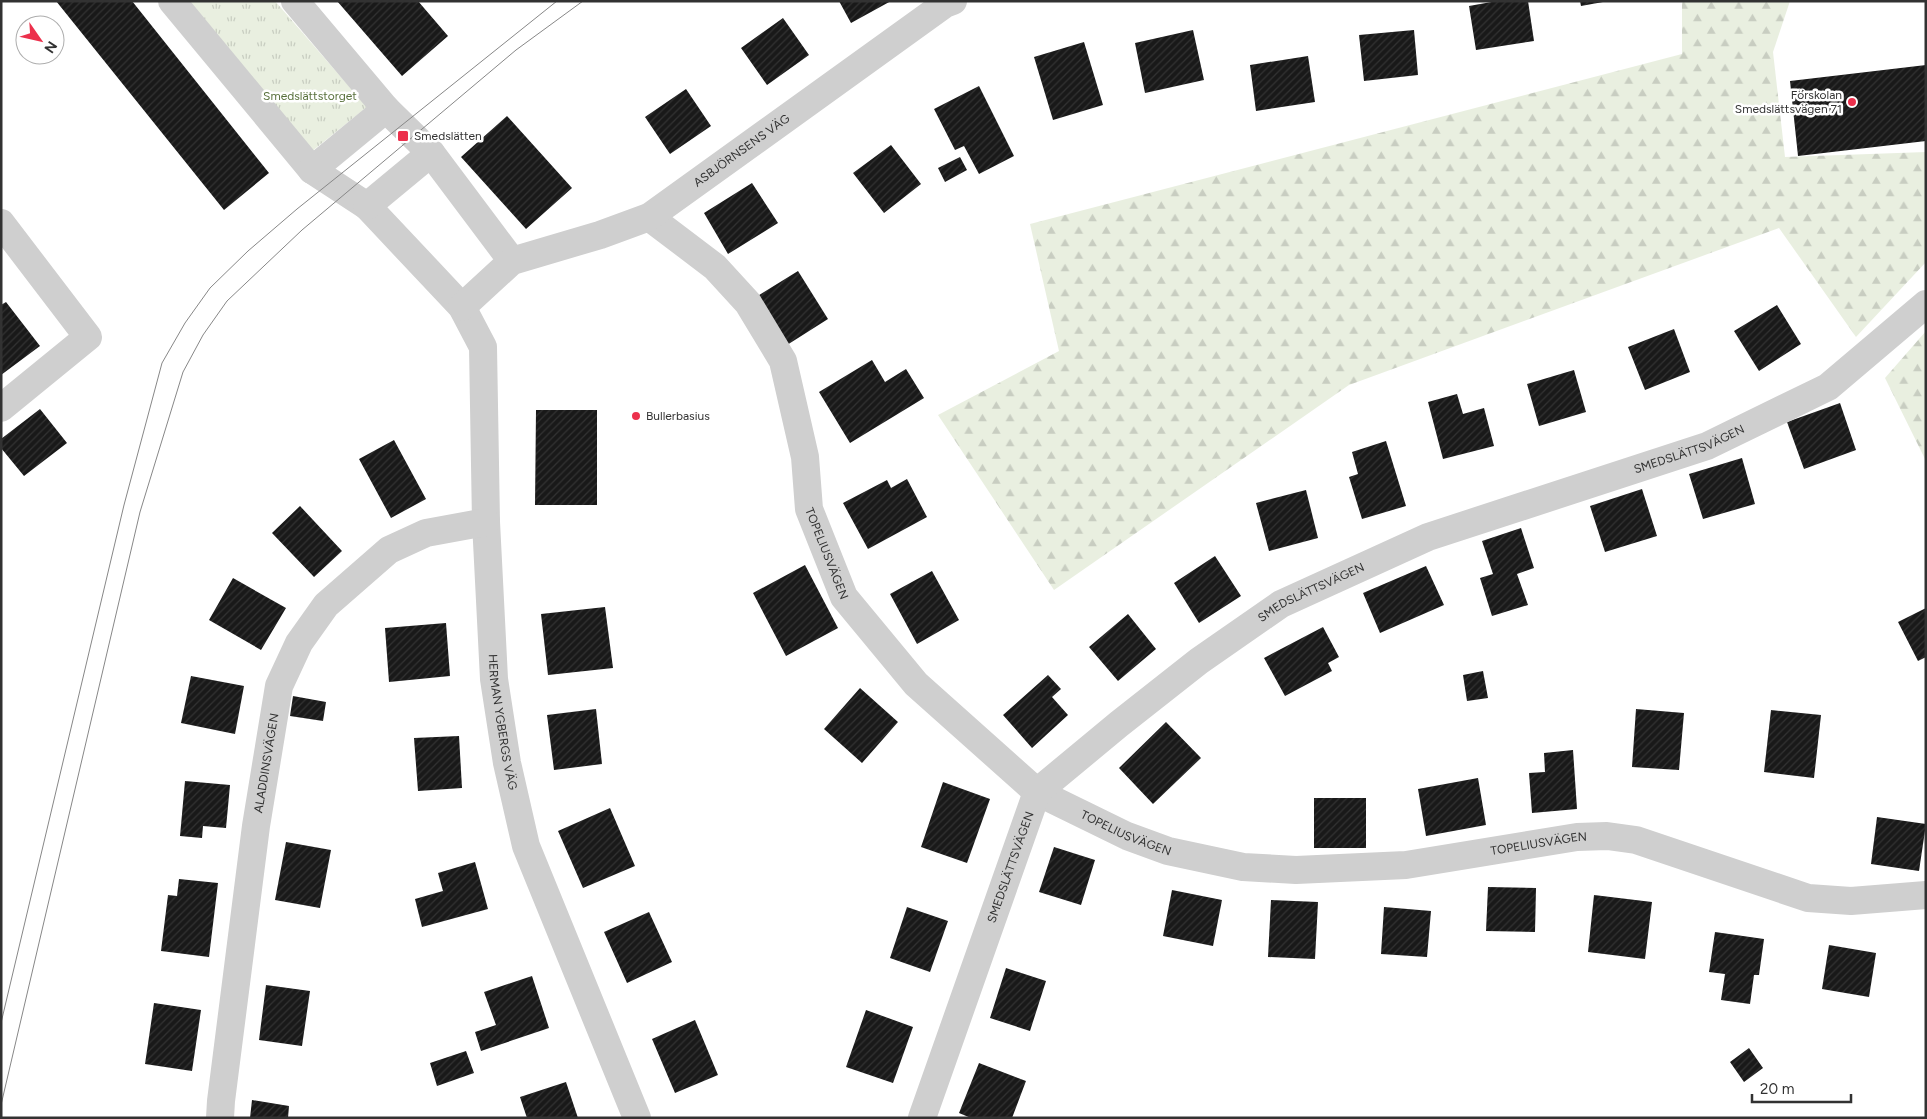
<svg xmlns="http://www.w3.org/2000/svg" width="1927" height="1119" font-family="Figtree,sans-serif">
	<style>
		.forest { fill: url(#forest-firs) }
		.park { fill: url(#park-tufts) }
		.building { fill: url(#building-hatch) }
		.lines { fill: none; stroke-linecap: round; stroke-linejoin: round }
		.minor { stroke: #cfcfcf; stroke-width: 28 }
		.tram { stroke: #878787; stroke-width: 1 }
		.poi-dot { fill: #ec304c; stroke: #fff; stroke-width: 2 }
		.labels { text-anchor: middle; stroke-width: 5; stroke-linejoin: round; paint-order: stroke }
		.poi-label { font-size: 12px; fill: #323232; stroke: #fff; text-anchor: start }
		.park-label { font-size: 12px; fill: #58703c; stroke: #fff }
		.street-label { font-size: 12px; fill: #323232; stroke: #fff }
	</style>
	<defs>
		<pattern id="forest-firs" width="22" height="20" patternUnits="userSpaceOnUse" patternTransform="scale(1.25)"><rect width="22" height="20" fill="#e9efe0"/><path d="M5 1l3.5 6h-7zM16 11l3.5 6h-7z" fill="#c8cdc1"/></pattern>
		<pattern id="park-tufts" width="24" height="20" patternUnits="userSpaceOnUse" patternTransform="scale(1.25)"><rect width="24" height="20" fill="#e9efe0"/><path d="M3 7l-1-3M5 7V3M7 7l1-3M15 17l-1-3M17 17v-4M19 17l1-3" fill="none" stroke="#c8cdc1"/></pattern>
		<pattern id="building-hatch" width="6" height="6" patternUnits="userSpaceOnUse" patternTransform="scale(1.25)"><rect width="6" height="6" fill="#191919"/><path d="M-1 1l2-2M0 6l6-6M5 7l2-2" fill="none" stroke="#323232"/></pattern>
	</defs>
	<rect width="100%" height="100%" fill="#fff"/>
	<path class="forest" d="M 1682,1 L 1790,1 L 1773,52 L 1785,157 L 1926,152 L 1926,262 L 1856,337 L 1779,228 L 1349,385 L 1054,590 L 938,415 L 1059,351 L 1030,224 L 1682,54 Z
		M 1926,331 L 1926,461 L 1885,378 Z"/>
	<path class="park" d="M 188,1 L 275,1 L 367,107 L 311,152 Z"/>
	<path class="building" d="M 56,1 L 132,1 L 269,173 L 224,210 Z
		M 337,1 L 418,1 L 448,36 L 402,76 Z
		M 839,1 L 891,1 L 851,23 Z
		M 1497,1 L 1528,1 L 1534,41 L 1476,50 L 1469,6 Z
		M 1580,1 L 1602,1 L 1603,2 L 1581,6 Z
		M 783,18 L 809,55 L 767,85 L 741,48 Z
		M 1193,30 L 1204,80 L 1145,93 L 1135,43 Z
		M 1414,30 L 1418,75 L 1364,81 L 1359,35 Z
		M 1084,42 L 1103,105 L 1053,120 L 1034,57 Z
		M 1308,56 L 1315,102 L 1256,111 L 1250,65 Z
		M 1926,65 L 1926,141 L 1798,156 L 1790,81 Z
		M 979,86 L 1014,156 L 979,174 L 964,146 L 955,150 L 934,109 Z
		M 686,89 L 711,126 L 670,154 L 645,117 Z
		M 507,116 L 572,188 L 526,229 L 461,157 Z
		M 891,145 L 921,184 L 884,213 L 853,173 Z
		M 960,157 L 967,170 L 945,182 L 938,168 Z
		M 752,183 L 778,223 L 728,254 L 704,213 Z
		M 798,271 L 828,319 L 787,345 L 756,297 Z
		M 6,302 L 40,346 L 1,375 L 1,305 Z
		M 1777,305 L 1801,344 L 1759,371 L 1734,331 Z
		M 1674,329 L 1690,372 L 1645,390 L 1628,347 Z
		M 872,360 L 885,382 L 906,369 L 924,398 L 850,443 L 819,392 Z
		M 1574,370 L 1586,412 L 1539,426 L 1527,384 Z
		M 1457,394 L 1463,414 L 1484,408 L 1494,446 L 1443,459 L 1428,402 Z
		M 1840,403 L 1856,450 L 1804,469 L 1787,422 Z
		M 40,409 L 67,443 L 24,476 L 1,448 L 1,439 Z
		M 536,410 L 597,410 L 597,505 L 535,505 Z
		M 394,440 L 426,499 L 391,518 L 359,459 Z
		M 1386,441 L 1406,506 L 1362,519 L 1349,477 L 1358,474 L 1352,452 Z
		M 1742,458 L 1755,504 L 1703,519 L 1689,474 Z
		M 907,479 L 927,517 L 868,549 L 843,503 L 887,480 L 891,488 Z
		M 1642,489 L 1657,536 L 1605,552 L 1590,506 Z
		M 1306,490 L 1318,538 L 1269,551 L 1256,503 Z
		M 300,506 L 342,551 L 314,577 L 272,533 Z
		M 1521,528 L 1534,568 L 1517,574 L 1528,605 L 1492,616 L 1480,578 L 1493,574 L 1482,541 Z
		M 1215,556 L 1241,596 L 1199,623 L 1174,583 Z
		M 805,565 L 838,628 L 786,656 L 753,593 Z
		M 1426,566 L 1444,605 L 1380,633 L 1363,593 Z
		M 932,571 L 959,620 L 917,644 L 890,594 Z
		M 233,578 L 286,608 L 261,650 L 209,620 Z
		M 605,607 L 613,668 L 548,675 L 541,614 Z
		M 1926,608 L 1926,657 L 1918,661 L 1898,622 Z
		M 1128,614 L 1156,649 L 1118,681 L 1089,647 Z
		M 446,623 L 450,676 L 389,682 L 385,628 Z
		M 1323,627 L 1339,657 L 1328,663 L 1332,671 L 1285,696 L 1264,658 Z
		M 1483,671 L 1488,698 L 1467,701 L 1463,675 Z
		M 1048,675 L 1061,689 L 1052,697 L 1068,715 L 1032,748 L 1003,715 Z
		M 191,676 L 244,686 L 235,734 L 181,723 Z
		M 860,688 L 898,722 L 862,763 L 824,729 Z
		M 293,696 L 326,702 L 323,721 L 290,716 Z
		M 596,709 L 602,764 L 554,770 L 547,715 Z
		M 1636,709 L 1684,713 L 1679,770 L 1632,767 Z
		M 1771,710 L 1821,715 L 1814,778 L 1764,772 Z
		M 1166,722 L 1201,758 L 1153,804 L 1119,768 Z
		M 459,736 L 462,788 L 418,791 L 414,738 Z
		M 1573,750 L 1577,809 L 1532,813 L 1529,773 L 1545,772 L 1544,753 Z
		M 1478,778 L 1486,825 L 1426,836 L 1418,789 Z
		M 185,781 L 230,785 L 226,828 L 203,826 L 202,838 L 180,836 Z
		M 943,782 L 990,799 L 967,863 L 921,847 Z
		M 1314,798 L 1366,798 L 1366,848 L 1314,848 Z
		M 610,808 L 635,866 L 583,888 L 558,831 Z
		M 1877,817 L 1926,824 L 1919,871 L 1871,864 Z
		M 286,842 L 331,850 L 320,908 L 275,900 Z
		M 1054,847 L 1095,860 L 1081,905 L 1039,892 Z
		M 475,862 L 488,909 L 422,927 L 415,899 L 443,891 L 438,873 Z
		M 179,879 L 218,883 L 209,957 L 161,951 L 168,895 L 177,896 Z
		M 1488,887 L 1536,888 L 1535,932 L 1486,931 Z
		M 1172,890 L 1222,900 L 1213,946 L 1163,936 Z
		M 1594,895 L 1652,902 L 1645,959 L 1588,952 Z
		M 1271,900 L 1318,902 L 1315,959 L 1268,957 Z
		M 907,907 L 948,921 L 930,972 L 890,958 Z
		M 1384,907 L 1431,911 L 1427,957 L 1381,954 Z
		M 649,912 L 672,962 L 627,983 L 604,932 Z
		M 1715,932 L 1764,939 L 1759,975 L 1754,975 L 1750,1004 L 1721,1000 L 1725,974 L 1709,972 Z
		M 1829,945 L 1876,953 L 1869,997 L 1822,989 Z
		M 1006,968 L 1046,981 L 1030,1031 L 990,1018 Z
		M 532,976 L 549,1028 L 481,1051 L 475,1032 L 496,1025 L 484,992 Z
		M 266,985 L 310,991 L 302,1046 L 259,1040 Z
		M 154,1003 L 201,1010 L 192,1071 L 145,1064 Z
		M 866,1010 L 913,1027 L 893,1083 L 846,1067 Z
		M 695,1020 L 718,1075 L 675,1093 L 652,1039 Z
		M 1749,1048 L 1763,1068 L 1744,1082 L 1730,1062 Z
		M 466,1051 L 474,1073 L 437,1086 L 430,1063 Z
		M 979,1063 L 1026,1081 L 1012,1118 L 971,1118 L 959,1113 Z
		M 566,1082 L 578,1118 L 527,1118 L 520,1097 Z
		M 252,1100 L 289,1106 L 288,1118 L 250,1118 Z"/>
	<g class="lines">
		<g class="minor">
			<path id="s1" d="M 172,1 L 312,170 L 367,206 L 462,307 L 483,347 L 486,522 L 494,679 L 507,763 L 526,846 L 637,1118"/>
			<path d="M 295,1 L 386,109 L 431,153 L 512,261"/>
			<path d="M 312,170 L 386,109"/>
			<path d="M 367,206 L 431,153"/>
			<path id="s2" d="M 649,217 L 715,267 L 748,303 L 783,361 L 805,457 L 809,509 L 844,597 L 916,684 L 1037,792 L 1127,836 L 1168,851 L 1243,867 L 1296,870 L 1406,865 L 1577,837 L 1607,836 L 1636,840 L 1808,898 L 1851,901 L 1926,895"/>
			<path d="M 1,223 L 88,337 L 1,408"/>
			<path id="s3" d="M 462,307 L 512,261 L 600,235 L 649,217 L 945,4 L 953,1"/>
			<path id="s4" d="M 220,1118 L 221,1101 L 256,826 L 279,686 L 299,643 L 326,605 L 389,550 L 426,533 L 486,522"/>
			<path id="s5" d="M 922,1118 L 1037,792 L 1119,724 L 1199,661 L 1281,604 L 1428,537 L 1707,446 L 1828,387 L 1926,304"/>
		</g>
		<path class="tram" d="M 1,1023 L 124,505 L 162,363 L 185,323 L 210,288 L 248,251 L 297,209 L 557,1
			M 1,1105 L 140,512 L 183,372 L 203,335 L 227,301 L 302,230 L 516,50 L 583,1"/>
	</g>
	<g class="poi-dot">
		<circle cx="1852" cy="102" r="5"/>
		<rect x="397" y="130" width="12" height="12" rx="2.5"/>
		<circle cx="636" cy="416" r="5"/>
	</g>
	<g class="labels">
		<g class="poi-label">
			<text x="1842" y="99" text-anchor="end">Förskolan<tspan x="1842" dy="14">Smedslättsvägen 71</tspan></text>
			<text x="414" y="140">Smedslätten</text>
			<text x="646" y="420">Bullerbasius</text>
		</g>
		<g class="park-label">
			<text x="310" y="100">Smedslättstorget</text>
		</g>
		<g class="street-label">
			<text dy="4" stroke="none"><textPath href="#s3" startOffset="326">ASBJÖRNSENS VÄG</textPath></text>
			<text dy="4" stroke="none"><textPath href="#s5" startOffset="1091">SMEDSLÄTTSVÄGEN</textPath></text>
			<text dy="4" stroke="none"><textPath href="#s2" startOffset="398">TOPELIUSVÄGEN</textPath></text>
			<text dy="4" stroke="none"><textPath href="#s5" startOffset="686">SMEDSLÄTTSVÄGEN</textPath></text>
			<text dy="4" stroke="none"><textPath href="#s1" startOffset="845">HERMAN YGBERGS VÄG</textPath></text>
			<text dy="4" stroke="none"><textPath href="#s4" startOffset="358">ALADDINSVÄGEN</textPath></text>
			<text dy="4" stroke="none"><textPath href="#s2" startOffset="818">TOPELIUSVÄGEN</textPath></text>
			<text dy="4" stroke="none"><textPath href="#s2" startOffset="1238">TOPELIUSVÄGEN</textPath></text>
			<text dy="4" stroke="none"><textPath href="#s5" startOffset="266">SMEDSLÄTTSVÄGEN</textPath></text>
		</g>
	</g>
	<rect width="1927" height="1119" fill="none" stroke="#323232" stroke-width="5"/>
	<g transform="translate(40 40) rotate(124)"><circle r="24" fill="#ffffff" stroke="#adadad"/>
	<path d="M0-4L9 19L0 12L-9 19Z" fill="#ec304c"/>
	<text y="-8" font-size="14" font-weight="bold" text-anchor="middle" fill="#323232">N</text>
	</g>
	<path d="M1752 1094v8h99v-8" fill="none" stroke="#323232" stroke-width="2.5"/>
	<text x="1760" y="1094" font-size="15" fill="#323232" stroke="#ffffff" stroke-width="4" paint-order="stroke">20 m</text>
</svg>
